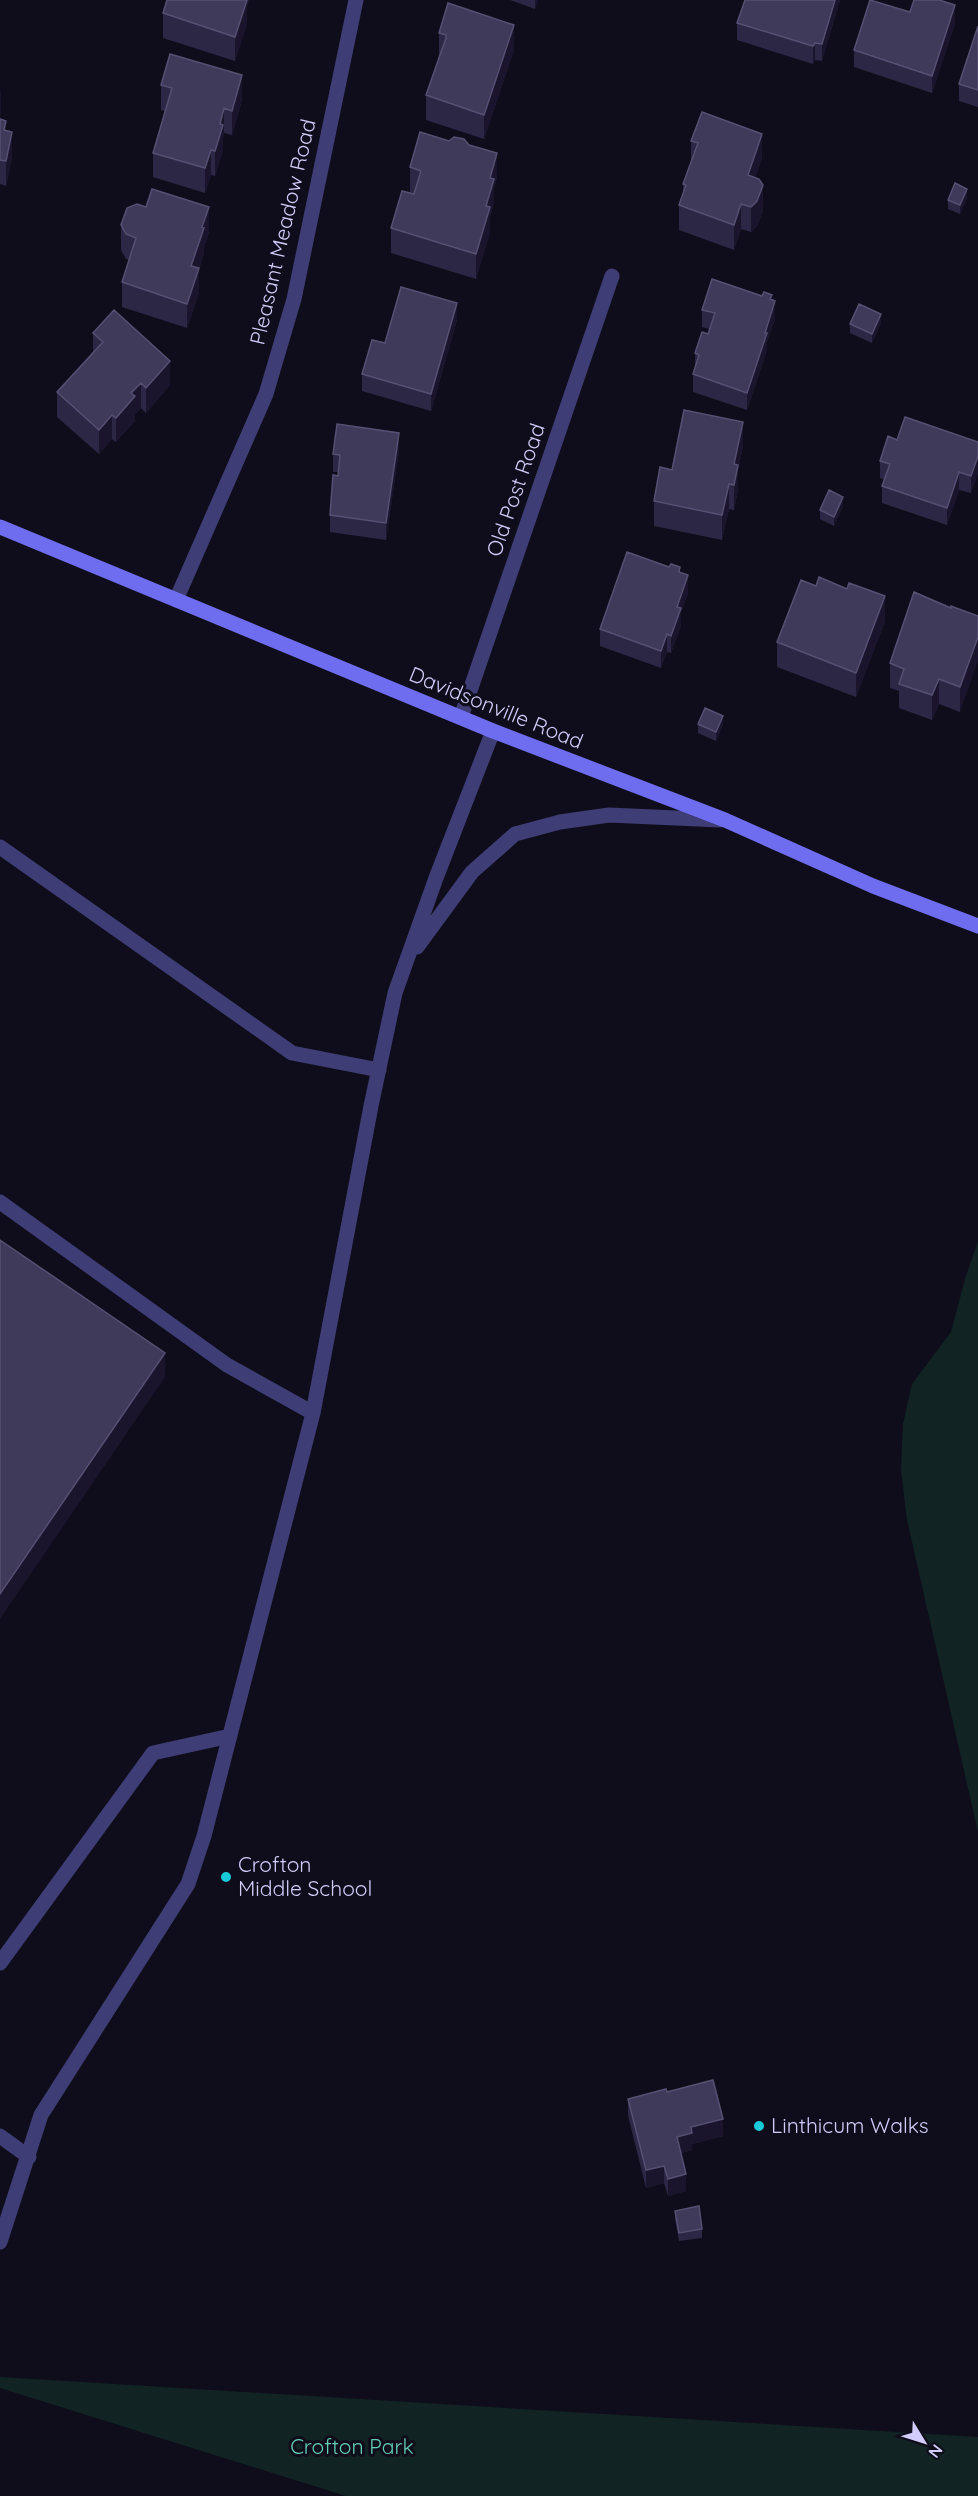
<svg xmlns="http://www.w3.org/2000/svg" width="978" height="2496" font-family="Quicksand,sans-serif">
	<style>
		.green { fill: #112423 }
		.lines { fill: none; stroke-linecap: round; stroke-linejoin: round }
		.lane { stroke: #3e3d75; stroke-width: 15 }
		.street { stroke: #3e3d75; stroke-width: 15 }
		.secondary { stroke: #6f6def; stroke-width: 15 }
		.wall { fill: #2d2746 }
		.shaded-wall { fill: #1a152d }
		.building { fill: #3f395a; stroke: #565073; stroke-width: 1.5 }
		.poi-dot { fill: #18c9da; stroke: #0f0d1b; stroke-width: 2 }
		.labels { text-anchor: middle; stroke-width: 6; stroke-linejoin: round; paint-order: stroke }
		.street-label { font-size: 21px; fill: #d1ccf9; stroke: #0f0d1b }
		.poi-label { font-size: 21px; fill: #d1ccf9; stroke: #0f0d1b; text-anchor: start }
		.park-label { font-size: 21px; fill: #61d0b3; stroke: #0f0d1b }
	</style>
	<rect width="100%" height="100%" fill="#0f0d1b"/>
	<path class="green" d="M 978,1241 L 978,1832 L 907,1520 L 901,1470 L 903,1424 L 912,1384 L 951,1332 L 965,1279 Z
		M 0,2377 L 978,2437 L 978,2496 L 346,2496 L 0,2388 Z"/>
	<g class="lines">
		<path class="lane" d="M 0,847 L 292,1053 L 379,1070
			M 417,947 L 472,872 L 515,834 L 560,822 L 609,815 L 720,820
			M 0,1202 L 227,1365 L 313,1413
			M 0,1963 L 153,1753 L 230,1736
			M 0,2136 L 29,2157
			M 0,2242 L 41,2115 L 188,1884 L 204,1836 L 313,1413 L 371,1106 L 395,993 L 436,878 L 493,731"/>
		<path class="street" d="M 176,600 L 266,394 L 294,299 L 356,0
			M 461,717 L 612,276"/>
		<path class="secondary" d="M 0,527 L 493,731 L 725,820 L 873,886 L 978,926"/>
	</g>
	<path class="wall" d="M 510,0 L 538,0 L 535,9 Z
		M 745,0 L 840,0 L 822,61 L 815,60 L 813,64 L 737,40 L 737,23 Z
		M 247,7 L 247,24 L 235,61 L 163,38 L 163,13 Z
		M 910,12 L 955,23 L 932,93 L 854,67 L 854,50 Z
		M 978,26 L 978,107 L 959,101 L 959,84 Z
		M 439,33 L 514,50 L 484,139 L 426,120 L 426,95 L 439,58 Z
		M 161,85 L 242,100 L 232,135 L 224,133 L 223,138 L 223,150 L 215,176 L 211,175 L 205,193 L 153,177 L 153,153 L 165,111 L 161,110 Z
		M 0,119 L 6,130 L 12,157 L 6,186 L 0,184 Z
		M 691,141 L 762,158 L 755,178 L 763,210 L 757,226 L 751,232 L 741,229 L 734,250 L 679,230 L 679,205 L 683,193 L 683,184 L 691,161 Z
		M 410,167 L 497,178 L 494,188 L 494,203 L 490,217 L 490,232 L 476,279 L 391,253 L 391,228 L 414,193 L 410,192 Z
		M 967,198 L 960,214 L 948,209 L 948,200 Z
		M 121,225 L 209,232 L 204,247 L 204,253 L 199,269 L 199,293 L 187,328 L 122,307 L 122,282 L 129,260 L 126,259 L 121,250 Z
		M 772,300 L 775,319 L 767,342 L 767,350 L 747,410 L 693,392 L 693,374 L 695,368 L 695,353 L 708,334 L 709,329 L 702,327 L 702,310 Z
		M 457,320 L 431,411 L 362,391 L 362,374 L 385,343 Z
		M 881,323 L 872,343 L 850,333 L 850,324 Z
		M 93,333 L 170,385 L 146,413 L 141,408 L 135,414 L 135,421 L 116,442 L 112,439 L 99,454 L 57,417 L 57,392 L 93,352 Z
		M 897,440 L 978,442 L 978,473 L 971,493 L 959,490 L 947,525 L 882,503 L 882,486 L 885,480 L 880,478 L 880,461 Z
		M 743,446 L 738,470 L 738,489 L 734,510 L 729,509 L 722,540 L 654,526 L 654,501 L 672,470 Z
		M 399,450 L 386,540 L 330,532 L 330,515 L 338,472 L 333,472 L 333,454 Z
		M 843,506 L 834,526 L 820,519 L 820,510 Z
		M 680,572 L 688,593 L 681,612 L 681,625 L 671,653 L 667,652 L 661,668 L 600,646 L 600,629 Z
		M 951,608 L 978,616 L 960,712 L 939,704 L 932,720 L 899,708 L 899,691 L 890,688 L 890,663 Z
		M 885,621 L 856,697 L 777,667 L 777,642 Z
		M 698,724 L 723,725 L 716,741 L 698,733 Z
		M 667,2092 L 723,2136 L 692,2144 L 692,2150 L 681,2153 L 686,2191 L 668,2196 L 664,2183 L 646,2188 L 628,2116 L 628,2099 Z
		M 675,2211 L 702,2229 L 702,2238 L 679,2241 L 675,2219 Z"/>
	<path class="shaded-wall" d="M 247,0 L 250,0 L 247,7 L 247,24 L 235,61 L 235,37 Z
		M 535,0 L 538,0 L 535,9 Z
		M 835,0 L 840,0 L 822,61 L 822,44 Z
		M 955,5 L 955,23 L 932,93 L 932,76 Z
		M 514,25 L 514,50 L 484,139 L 484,115 Z
		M 815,43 L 815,60 L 813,64 L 813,46 Z
		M 242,75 L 242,100 L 232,135 L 232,111 Z
		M 1,88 L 1,112 L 0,119 L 0,94 Z
		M 224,108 L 224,133 L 223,138 L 223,150 L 215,176 L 215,151 L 220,124 Z
		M 12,132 L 12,157 L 6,186 L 6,161 Z
		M 762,134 L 762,158 L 748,200 L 748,175 Z
		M 211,150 L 211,175 L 205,193 L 205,168 Z
		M 497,153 L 497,178 L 494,188 L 494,203 L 490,217 L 490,232 L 476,279 L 476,254 L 486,206 L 490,178 Z
		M 763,185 L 763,210 L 757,226 L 751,232 L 751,207 Z
		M 967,189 L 967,198 L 960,214 L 960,205 Z
		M 741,204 L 741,229 L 734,250 L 734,225 Z
		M 209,207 L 209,232 L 204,247 L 204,253 L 199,269 L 199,293 L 187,328 L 187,304 L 191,266 Z
		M 772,295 L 772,311 L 775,301 L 775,319 L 767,342 L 767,350 L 747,410 L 747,393 L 765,333 L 770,299 Z
		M 457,303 L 457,320 L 431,411 L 431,394 Z
		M 881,314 L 881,323 L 872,343 L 872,334 Z
		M 170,361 L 170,385 L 146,413 L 146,388 Z
		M 141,383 L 141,408 L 135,414 L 135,421 L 116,442 L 116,418 L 131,393 Z
		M 112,415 L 112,439 L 99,454 L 99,430 Z
		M 743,422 L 743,446 L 738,470 L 738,489 L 734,510 L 734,464 Z
		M 399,433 L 399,450 L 386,540 L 386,523 Z
		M 978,456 L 978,473 L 971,493 L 971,476 Z
		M 959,472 L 959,490 L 947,525 L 947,508 Z
		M 729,484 L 729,509 L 722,540 L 722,515 Z
		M 843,497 L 843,506 L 834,526 L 834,517 Z
		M 688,575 L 688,593 L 681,612 L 681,625 L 671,653 L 671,636 L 677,607 Z
		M 885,596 L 885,621 L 856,697 L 856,673 Z
		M 667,634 L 667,652 L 661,668 L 661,651 Z
		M 978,637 L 978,661 L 960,712 L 960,687 Z
		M 939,679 L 939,704 L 932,720 L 932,695 Z
		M 723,716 L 723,725 L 716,741 L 716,732 Z
		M 165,1353 L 165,1377 L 0,1619 L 0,1594 Z
		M 723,2119 L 723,2136 L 692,2144 L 692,2150 L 677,2154 L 677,2137 L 691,2127 Z
		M 664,2166 L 664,2183 L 646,2188 L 646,2170 Z
		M 686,2174 L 686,2191 L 668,2196 L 668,2179 Z"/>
	<path class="building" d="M 167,0 L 247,0 L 235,37 L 163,13 Z
		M 745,0 L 835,0 L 822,44 L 815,43 L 813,46 L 737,23 Z
		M 870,0 L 910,12 L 914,0 L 939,0 L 955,5 L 932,76 L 854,50 Z
		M 448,3 L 514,25 L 484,115 L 426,95 L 446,38 L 446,35 L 439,33 Z
		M 978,26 L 978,90 L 959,84 Z
		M 170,54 L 242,75 L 232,111 L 224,108 L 220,124 L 223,125 L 215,151 L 211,150 L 205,168 L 153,153 L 172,88 L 161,85 Z
		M 702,112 L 762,134 L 748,175 L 759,179 L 763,185 L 757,201 L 751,207 L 741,204 L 734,225 L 679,205 L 686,185 L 683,184 L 698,143 L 691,141 Z
		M 0,119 L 6,121 L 4,130 L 12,132 L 6,161 L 0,160 Z
		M 420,132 L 449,141 L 454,137 L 464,139 L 469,145 L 497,153 L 490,178 L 494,179 L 486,206 L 490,207 L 476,254 L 391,228 L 402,191 L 414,194 L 421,171 L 410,167 Z
		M 955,183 L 967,189 L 960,205 L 948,200 Z
		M 152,189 L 209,207 L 202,227 L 204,228 L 191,266 L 199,268 L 187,304 L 122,282 L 136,238 L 126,234 L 121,225 L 127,208 L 137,204 L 146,207 Z
		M 712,279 L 762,296 L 764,292 L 772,295 L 770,299 L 775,301 L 765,333 L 767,333 L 747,393 L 693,374 L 699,355 L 695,353 L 702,332 L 708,334 L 715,313 L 702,310 Z
		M 401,287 L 457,303 L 431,394 L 362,374 L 372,340 L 385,343 Z
		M 859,304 L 881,314 L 872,334 L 850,324 Z
		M 114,310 L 170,361 L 146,388 L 141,383 L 131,393 L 135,396 L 116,418 L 112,415 L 99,430 L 57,392 L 103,342 L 93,333 Z
		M 684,410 L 743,422 L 734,464 L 738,465 L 734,485 L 729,484 L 722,515 L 654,501 L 660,467 L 672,470 Z
		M 905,417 L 978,442 L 978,456 L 971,476 L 959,472 L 947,508 L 882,486 L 890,464 L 880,461 L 888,436 L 897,440 Z
		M 337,424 L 399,433 L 386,523 L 330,515 L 333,475 L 338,476 L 340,455 L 333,454 Z
		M 829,490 L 843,497 L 834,517 L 820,510 Z
		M 627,552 L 669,567 L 671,564 L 680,567 L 679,572 L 688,575 L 677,607 L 681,608 L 671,636 L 667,634 L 661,651 L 600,629 Z
		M 819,577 L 847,589 L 849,583 L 885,596 L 856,673 L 777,642 L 801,580 L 816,586 Z
		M 914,592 L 951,608 L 951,606 L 978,616 L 978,637 L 960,687 L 939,679 L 932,695 L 899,684 L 904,669 L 890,663 Z
		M 705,708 L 723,716 L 716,732 L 698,724 Z
		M 0,1240 L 165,1353 L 0,1594 Z
		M 713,2080 L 723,2119 L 691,2127 L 692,2133 L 677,2137 L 686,2174 L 668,2179 L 664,2166 L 646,2170 L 628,2099 L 666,2089 L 667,2092 Z
		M 699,2206 L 702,2229 L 679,2233 L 675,2211 Z"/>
	<g class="poi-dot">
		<circle cx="226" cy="1877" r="6"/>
		<circle cx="759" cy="2126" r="6"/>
	</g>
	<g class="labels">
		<g class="street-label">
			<text transform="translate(283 232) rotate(-77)" y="7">Pleasant Meadow Road</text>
			<text transform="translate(516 490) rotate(-71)" y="7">Old Post Road</text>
			<text transform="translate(496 708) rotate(22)" y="7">Davidsonville Road</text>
		</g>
		<g class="poi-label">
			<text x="238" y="1872">Crofton<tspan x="238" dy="24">Middle School</tspan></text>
			<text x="771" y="2133">Linthicum Walks</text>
		</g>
		<g class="park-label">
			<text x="352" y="2454">Crofton Park</text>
		</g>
	</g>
	<g transform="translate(924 2442) rotate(128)" stroke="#0f0d1b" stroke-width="4.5" paint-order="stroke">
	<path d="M0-4.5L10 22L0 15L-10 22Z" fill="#d1ccf9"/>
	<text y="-9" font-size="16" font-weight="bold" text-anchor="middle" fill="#d1ccf9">N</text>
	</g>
</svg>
